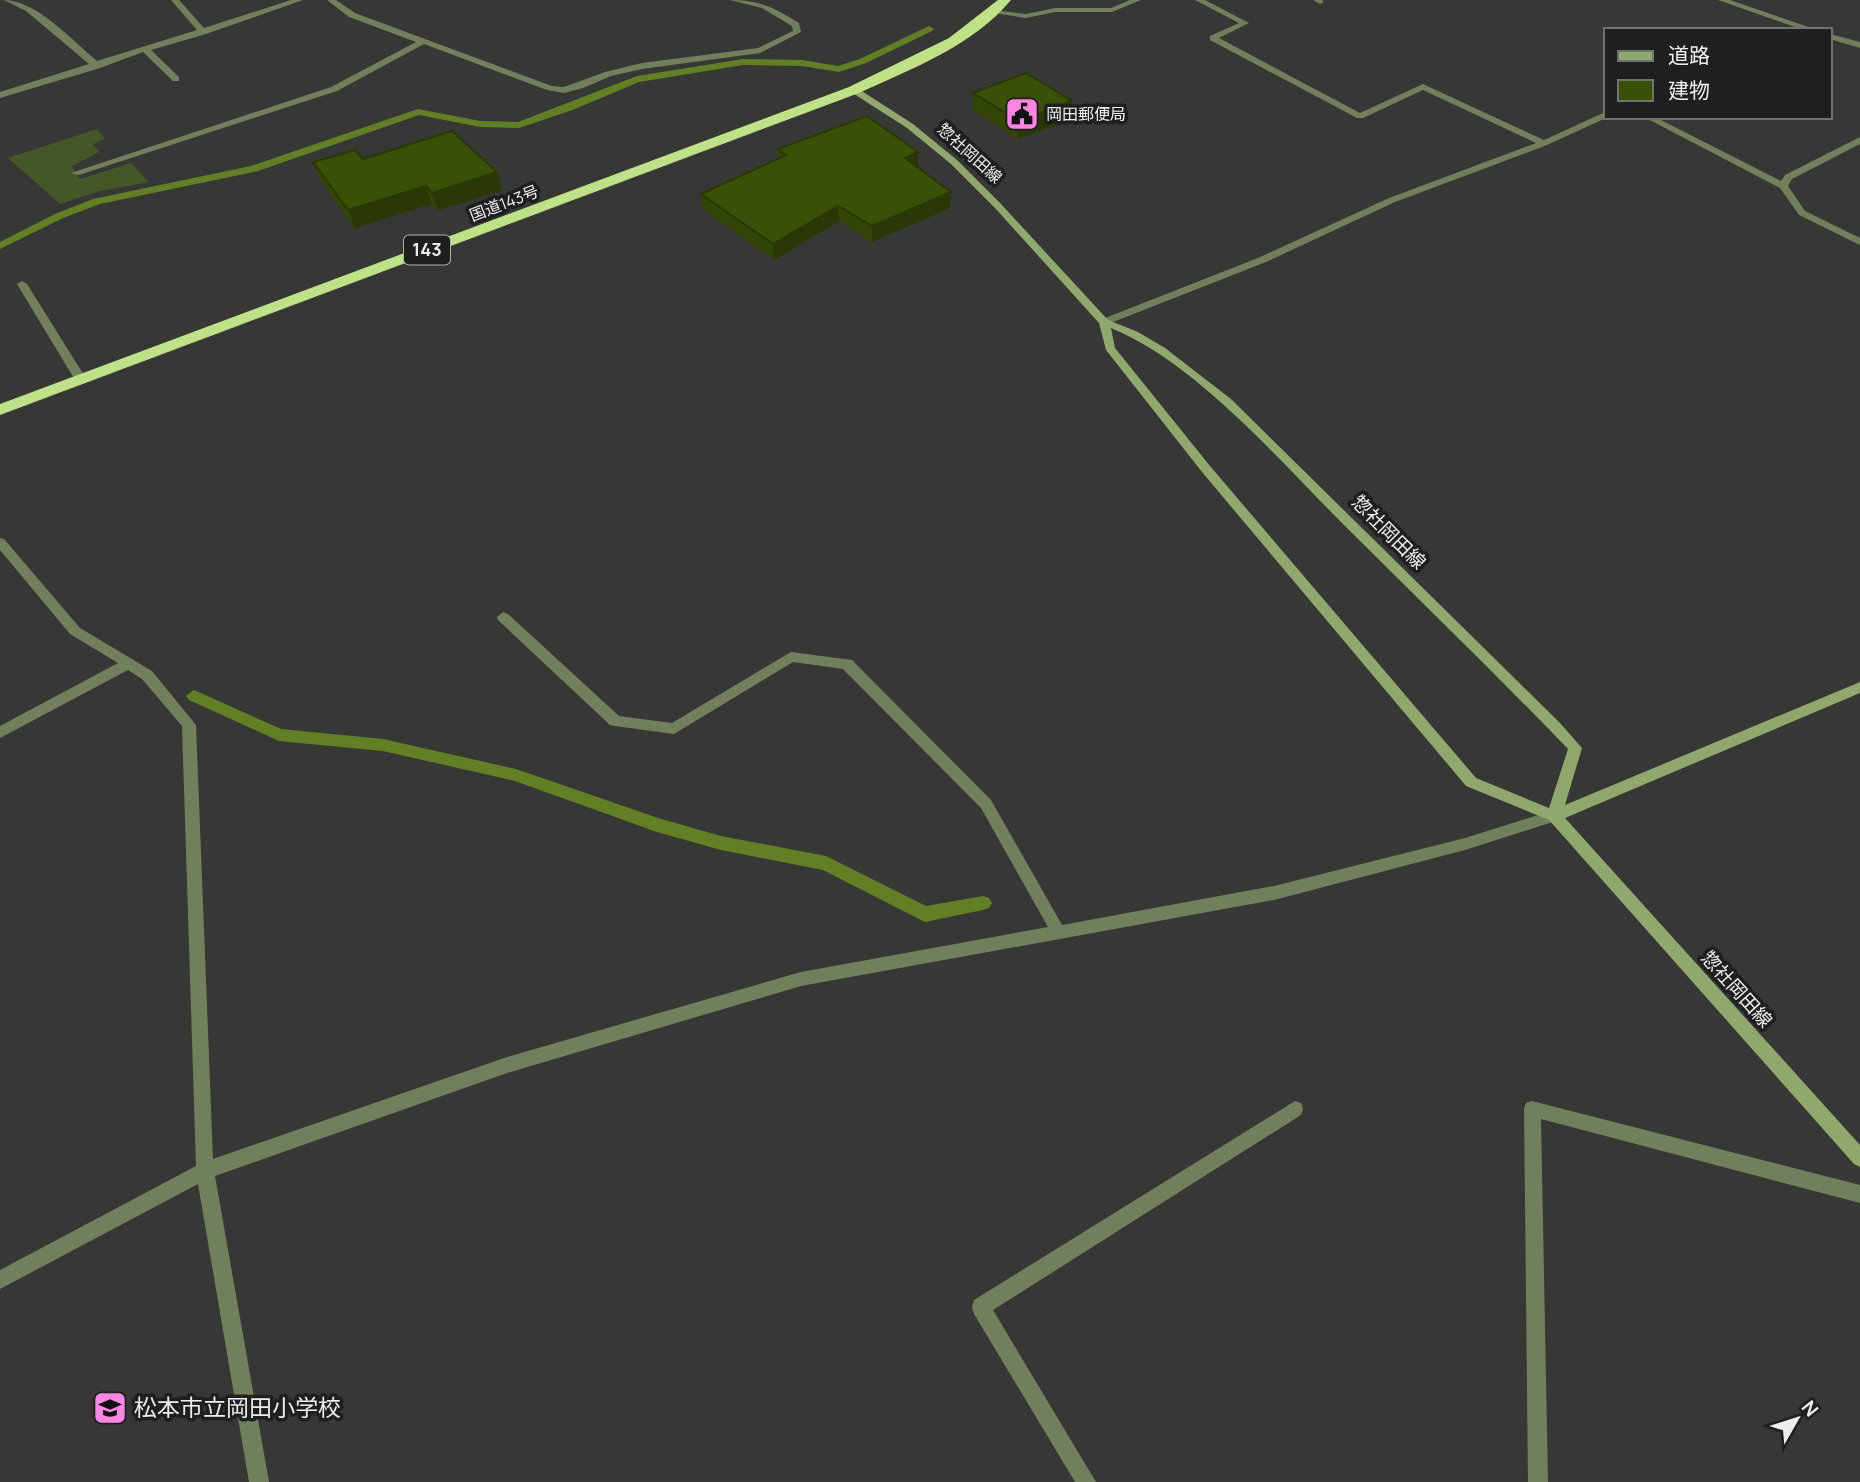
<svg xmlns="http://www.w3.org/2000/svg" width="1860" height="1482" font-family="Manrope,'Noto Sans JP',sans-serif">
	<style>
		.green { fill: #455727 }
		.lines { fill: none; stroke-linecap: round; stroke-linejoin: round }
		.stream { fill: #618026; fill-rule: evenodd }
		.lane { fill: #717f5c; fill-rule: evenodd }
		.street { fill: #717f5c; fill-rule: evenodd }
		.secondary { fill: #90a76e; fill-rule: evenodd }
		.highway { fill: #bfe288; fill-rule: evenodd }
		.wall { fill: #324506 }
		.shaded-wall { fill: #293805 }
		.building { fill: #3a5007; stroke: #293805; stroke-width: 2 }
		.labels { text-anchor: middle; stroke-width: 7; stroke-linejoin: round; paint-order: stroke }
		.far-poi-label { font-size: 16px; fill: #eeeeed; stroke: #1e1f1e; text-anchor: start }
		.far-street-label { font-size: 16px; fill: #eeeeed; stroke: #1e1f1e }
		.shield { fill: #1e1f1e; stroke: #b0b0af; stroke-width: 2 }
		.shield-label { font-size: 18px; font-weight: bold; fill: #eeeeed }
		.street-label { font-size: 19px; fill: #eeeeed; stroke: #1e1f1e }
		.near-poi-label { font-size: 23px; fill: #eeeeed; stroke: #1e1f1e; text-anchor: start }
	</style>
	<rect width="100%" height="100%" fill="#373835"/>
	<path class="green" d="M 97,129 L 105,139 L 93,144 L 99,152 L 72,166 L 80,179 L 131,163 L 149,182 L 96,192 L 60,204 L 8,158 Z"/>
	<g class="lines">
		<path class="stream" d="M 929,26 L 934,29 L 932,31 L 866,63 L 839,72 L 802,66 L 743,65 L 639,82 L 575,109 L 519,128 L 480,127 L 419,115 L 258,171 L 100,204 L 63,218 L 0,249 L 0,242 L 55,214 L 93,199 L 251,166 L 418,109 L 480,121 L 518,122 L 637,76 L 743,59 L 802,60 L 838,66 L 860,59 Z
			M 194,690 L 281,729 L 383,739 L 516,769 L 658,818 L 721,836 L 826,856 L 926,906 L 983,896 L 989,898 L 992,903 L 989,908 L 983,910 L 925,922 L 823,870 L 721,850 L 657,832 L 515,781 L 383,751 L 279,741 L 189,700 L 186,696 Z"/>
		<path class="lane" d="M 22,281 L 27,284 L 87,380 L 85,382 L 81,383 L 75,380 L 17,284 Z"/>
		<path class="street" d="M 4,0 C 36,0 73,41 97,61 L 197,30 L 171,0 L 179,0 L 204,28 L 291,0 L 303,0 L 206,34 L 151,50 L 179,77 L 179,81 L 173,81 L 143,52 L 100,68 L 0,98 L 0,92 L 89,64 L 26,11 Z
			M 327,0 L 336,0 L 355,13 L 552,86 L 564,87 L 605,72 L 642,63 L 758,48 L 793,31 L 792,26 L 762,8 L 730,0 C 760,0 774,8 799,23 L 801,32 L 760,53 L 642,69 L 611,76 L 583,88 L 564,93 L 547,90 L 424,44 L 337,91 L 79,175 L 71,173 L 331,87 L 416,42 L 349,17 Z
			M 1130,0 L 1141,0 L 1112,12 L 1055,12 L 1026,18 L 989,12 L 993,10 L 1026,14 L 1055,8 L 1111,8 Z
			M 1195,0 L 1205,0 L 1249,23 L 1219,38 L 1360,113 L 1423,84 L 1544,140 L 1603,113 L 1606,112 L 1606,117 L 1608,117 L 1547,145 L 1395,202 L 1266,262 L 1108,324 L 1100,324 L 1100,320 L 1258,258 L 1389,198 L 1536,143 L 1423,90 L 1363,118 L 1357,118 L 1210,40 L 1210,36 L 1239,23 Z
			M 1313,0 L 1322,0 L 1324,2 L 1320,4 Z
			M 1718,0 L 1730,0 L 1817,30 L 1804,30 Z
			M 1830,34 L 1860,42 L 1860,48 L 1830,39 Z
			M 1644,117 L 1655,117 L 1781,181 L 1785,175 L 1860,137 L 1860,144 L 1792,179 L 1788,186 L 1805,211 L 1860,238 L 1860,245 L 1799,215 L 1780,188 Z
			M 0,538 L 4,539 L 80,628 L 152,671 L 196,725 L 213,1159 L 507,1057 L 801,972 L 1048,927 L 981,808 L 843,669 L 793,662 L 674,734 L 615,726 L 610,725 L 498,620 L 497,617 L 503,612 L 508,614 L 619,716 L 672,723 L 791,652 L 852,660 L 991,800 L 1062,925 L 1274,886 L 1465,838 L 1554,810 L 1559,812 L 1561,816 L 1559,820 L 1465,850 L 1274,900 L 801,986 L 507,1073 L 215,1176 L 269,1482 L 249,1482 L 198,1184 L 0,1289 L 0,1270 L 196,1166 L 182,726 L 142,679 L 128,670 L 0,738 L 0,726 L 118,663 L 70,634 L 0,550 Z
			M 1295,1101 L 1301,1103 L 1303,1109 L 1301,1115 L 993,1310 L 1096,1482 L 1075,1482 L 974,1314 L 972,1307 L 974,1300 Z
			M 1532,1101 L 1860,1185 L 1860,1203 L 1541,1119 L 1548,1482 L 1528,1482 L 1524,1109 L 1526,1103 Z"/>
		<path class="secondary" d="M 851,88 L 857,88 L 913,124 L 957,160 L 1001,204 L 1108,320 L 1138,332 L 1165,348 L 1231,399 L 1560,723 L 1582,748 L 1565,805 L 1860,682 L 1860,693 L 1565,818 L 1860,1145 L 1860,1167 L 1854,1164 L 1549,820 L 1466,786 L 1202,472 L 1106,350 L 1099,323 L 995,208 L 951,164 L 907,128 L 851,92 ZM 1111,328 C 1196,363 1277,458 1342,523 C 1417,598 1494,672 1568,749 L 1549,808 L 1476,778 L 1210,466 L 1115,348 Z"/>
		<path class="highway" d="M 998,0 L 1011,0 C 973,46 911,69 859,93 L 0,415 L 0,404 L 849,87 L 949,38 Z"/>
	</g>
	<path class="wall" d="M 973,93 L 1072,101 L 1071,119 L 1018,139 L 973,110 Z
		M 778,149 L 918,168 L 950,208 L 872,242 L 839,221 L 774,260 L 703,210 L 701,194 L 779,158 Z
		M 363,159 L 497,172 L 502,190 L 438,210 L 431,204 L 355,228 L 320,180 L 313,162 Z"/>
	<path class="shaded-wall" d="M 1072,101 L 1071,119 L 1018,139 L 1019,121 Z
		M 918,152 L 918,168 L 905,158 Z
		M 497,172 L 502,190 L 438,210 L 432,193 Z
		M 426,186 L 431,204 L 355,228 L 348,210 Z
		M 951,192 L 950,208 L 872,242 L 872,226 Z
		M 838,206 L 839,221 L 774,260 L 773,244 Z"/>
	<path class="building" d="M 1026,73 L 1072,101 L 1019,121 L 973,93 Z
		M 867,116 L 918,152 L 905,158 L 951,192 L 872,226 L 838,206 L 773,244 L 701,194 L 786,155 L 778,149 Z
		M 452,131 L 497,172 L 432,193 L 426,186 L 348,210 L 313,162 L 355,150 L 363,159 Z"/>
	<defs>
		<symbol id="civic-square" viewBox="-11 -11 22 22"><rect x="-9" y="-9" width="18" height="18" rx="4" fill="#fd86e2" stroke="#1e1f1e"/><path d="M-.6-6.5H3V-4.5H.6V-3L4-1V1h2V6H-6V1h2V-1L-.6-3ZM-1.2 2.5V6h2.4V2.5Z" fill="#111"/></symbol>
		<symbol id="school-square" viewBox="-11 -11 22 22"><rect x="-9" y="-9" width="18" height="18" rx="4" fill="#fd86e2" stroke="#1e1f1e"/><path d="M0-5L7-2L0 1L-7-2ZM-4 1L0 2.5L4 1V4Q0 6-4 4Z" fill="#111"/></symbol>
	</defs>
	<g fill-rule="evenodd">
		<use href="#civic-square" x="1003" y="95" width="38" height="38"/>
		<use href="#school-square" x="91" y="1389" width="38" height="38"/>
	</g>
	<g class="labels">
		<g class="far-poi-label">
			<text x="1046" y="120">岡田郵便局</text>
		</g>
		<g class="far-street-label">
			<text transform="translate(970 153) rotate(42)" y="6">惣社岡田線</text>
			<text transform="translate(504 203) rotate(-21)" y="6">国道143号</text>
		</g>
		<rect class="shield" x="404" y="235.5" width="46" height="29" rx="5"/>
		<g class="shield-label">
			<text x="427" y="256">143</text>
		</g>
		<g class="street-label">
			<text transform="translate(1389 532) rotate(45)" y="7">惣社岡田線</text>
			<text transform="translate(1737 989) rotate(48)" y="7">惣社岡田線</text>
		</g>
		<g class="near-poi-label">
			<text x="134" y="1416">松本市立岡田小学校</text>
		</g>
	</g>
	<rect x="1604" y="28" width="228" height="91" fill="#1e1f1e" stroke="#717271" stroke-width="2"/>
	<rect x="1618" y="51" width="35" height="10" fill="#90a76e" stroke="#717271" stroke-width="2"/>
	<text x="1668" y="63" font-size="21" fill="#eeeeed">道路</text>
	<rect x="1618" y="80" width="35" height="21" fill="#3a5007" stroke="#717271" stroke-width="2"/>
	<text x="1668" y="98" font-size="21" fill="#eeeeed">建物</text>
	<g transform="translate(1797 1419) rotate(51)" stroke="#1e1f1e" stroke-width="5" paint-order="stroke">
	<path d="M0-5L12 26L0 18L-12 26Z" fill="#eeeeed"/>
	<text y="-10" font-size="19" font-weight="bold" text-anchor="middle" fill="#eeeeed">N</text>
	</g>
</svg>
